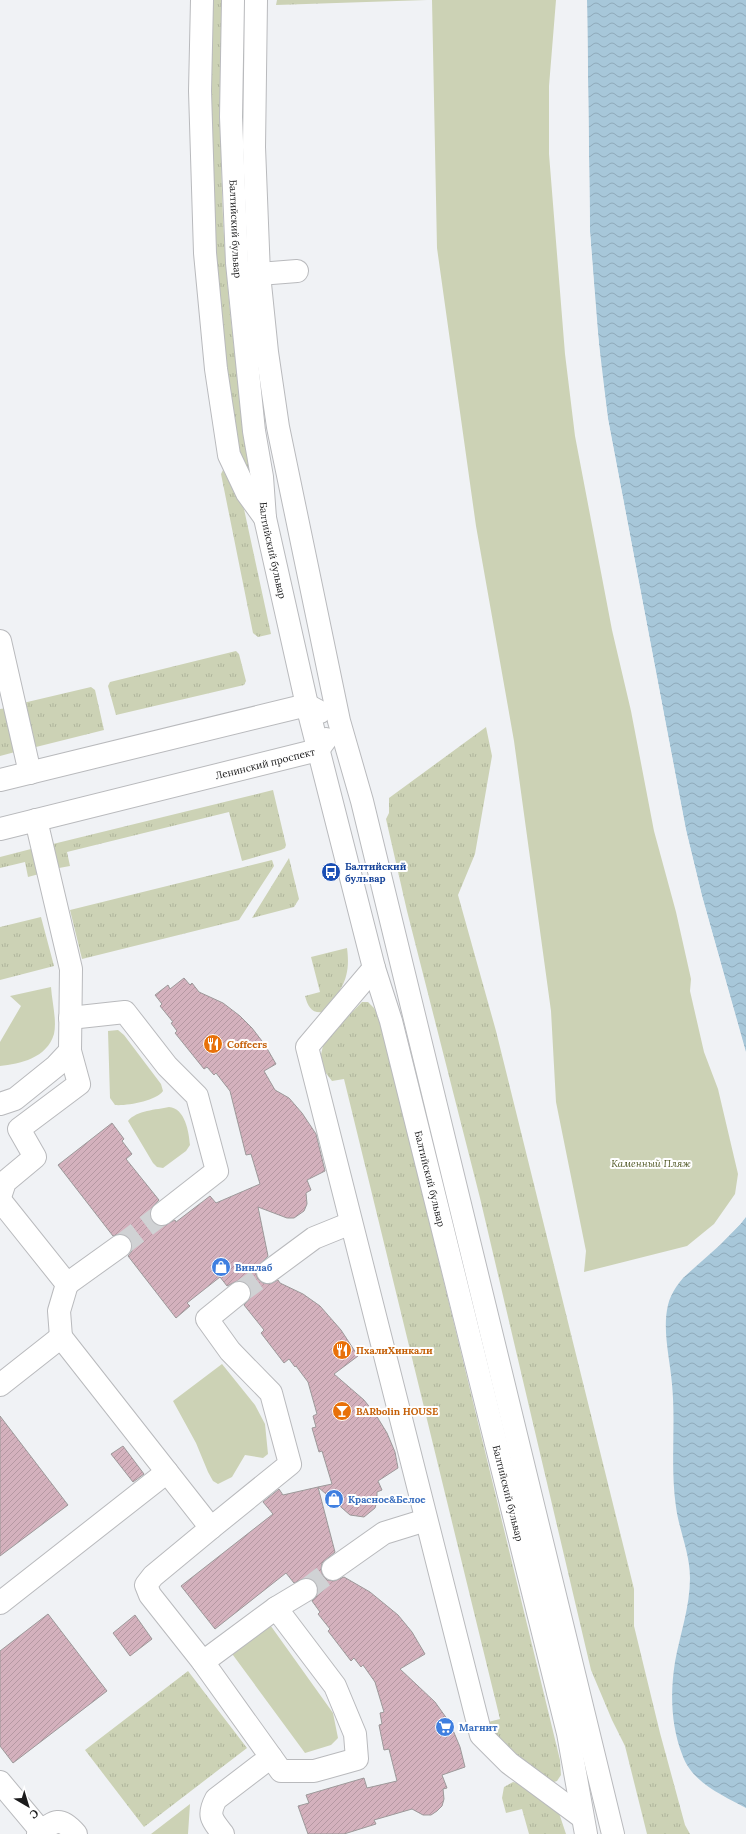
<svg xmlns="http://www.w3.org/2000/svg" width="746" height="1834" font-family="Lora,serif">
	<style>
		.grass { fill: url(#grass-tufts) }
		.park { fill: #ccd2b5 }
		.water { fill: url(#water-waves) }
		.pier { fill: #f0f2f5 }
		.building { fill: url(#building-hatch); stroke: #9d999a }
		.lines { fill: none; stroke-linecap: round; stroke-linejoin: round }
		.minor-tunnel { stroke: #d0d2d4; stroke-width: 22; stroke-dasharray: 22 11; stroke-linecap: butt }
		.minor-casing { stroke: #b9babd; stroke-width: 24 }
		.minor { stroke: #fff; stroke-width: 22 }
		.labels { text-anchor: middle; stroke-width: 4; stroke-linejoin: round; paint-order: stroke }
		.street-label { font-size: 10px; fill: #1b1b1c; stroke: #fff }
		.transit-label { font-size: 10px; font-weight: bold; fill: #164399; stroke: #fff; text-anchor: start }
		.food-label { font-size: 10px; font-weight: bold; fill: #c56008; stroke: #fff; text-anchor: start }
		.park-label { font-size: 10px; font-style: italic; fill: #515926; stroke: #fff }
		.shop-label { font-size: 10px; font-weight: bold; fill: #366cbe; stroke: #fff; text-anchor: start }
	</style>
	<defs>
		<pattern id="grass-tufts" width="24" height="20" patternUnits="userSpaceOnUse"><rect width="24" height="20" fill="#ccd2b5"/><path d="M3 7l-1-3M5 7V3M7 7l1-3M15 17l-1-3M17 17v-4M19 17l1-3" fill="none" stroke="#afb49b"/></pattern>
		<pattern id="water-waves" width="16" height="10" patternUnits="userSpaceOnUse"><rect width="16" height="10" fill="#a7c7d9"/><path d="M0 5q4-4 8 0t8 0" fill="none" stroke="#8faaba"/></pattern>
		<pattern id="building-hatch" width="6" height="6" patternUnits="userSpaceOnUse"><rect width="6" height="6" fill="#d4b1bd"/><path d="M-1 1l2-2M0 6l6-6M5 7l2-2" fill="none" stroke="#b598a2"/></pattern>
	</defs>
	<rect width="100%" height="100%" fill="#f0f2f5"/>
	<path class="grass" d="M 213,0 L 223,0 C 221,84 219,168 225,252 C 230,324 240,397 249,469 L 246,468 L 240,459 C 230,390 220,321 215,252 C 210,168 211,84 213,0 Z
		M 277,0 L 427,0 L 276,5 Z
		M 223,470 L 244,509 L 271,634 L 258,637 L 253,633 L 221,474 Z
		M 236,651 L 239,654 L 246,681 L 244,685 L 116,715 L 108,686 L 110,682 Z
		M 91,687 L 95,690 L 104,730 L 36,747 L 32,742 L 23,703 Z
		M 7,708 L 15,752 L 0,756 L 0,709 Z
		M 486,727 L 492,756 L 475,854 L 458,895 L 496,1031 L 634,1589 L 634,1626 L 660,1733 L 685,1825 L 690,1834 L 647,1834 L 625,1746 L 612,1720 L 591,1670 L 480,1198 L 407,911 L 386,819 L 389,813 L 389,798 Z
		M 273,790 L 286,845 L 285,848 L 281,850 L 242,861 L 229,812 L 67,852 L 70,866 L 59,868 L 53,844 Z
		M 31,849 L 35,855 L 39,874 L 28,877 L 25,862 L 0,868 L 0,857 Z
		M 289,858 L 299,899 L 294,907 L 252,918 Z
		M 272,860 L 274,866 L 239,920 L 82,959 L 70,910 Z
		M 41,917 L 54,966 L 0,980 L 0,927 Z
		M 347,948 C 351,978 342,989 324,1012 C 312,1014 308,1007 305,996 L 320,992 L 311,957 Z
		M 362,1002 L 368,1002 L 374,1008 L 380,1019 L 560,1760 L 561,1775 L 557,1781 L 551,1783 L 495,1737 L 488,1722 L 500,1719 L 344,1079 L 332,1081 L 322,1068 L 320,1059 L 324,1041 Z
		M 188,1671 L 247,1748 L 144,1827 L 85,1750 Z
		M 513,1782 L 525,1785 L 559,1813 L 566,1834 L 529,1834 L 522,1809 L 506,1813 L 502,1798 L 504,1787 Z"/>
	<path class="park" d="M 432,0 L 556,0 L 549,86 L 549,154 L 565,354 L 575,436 L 612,630 L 631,711 L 654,831 L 676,912 L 691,979 L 690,991 L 704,1052 L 718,1089 L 738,1174 L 735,1194 L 714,1224 L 687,1246 L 584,1272 L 586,1251 L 556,1102 L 551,1011 L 514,741 L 476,526 L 437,248 Z
		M 51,987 C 52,1002 57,1020 54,1034 C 47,1058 20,1064 0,1066 L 0,1042 L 21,1006 L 10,996 Z
		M 118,1030 L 124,1035 L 161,1084 L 163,1091 C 156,1101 127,1106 115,1105 L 110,1098 L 108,1031 Z
		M 169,1107 C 185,1108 189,1132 190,1145 L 186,1151 L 163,1168 L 157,1167 L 153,1163 L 128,1121 C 137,1110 156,1110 169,1107 Z
		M 222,1364 L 255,1405 L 265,1424 L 268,1454 L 263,1458 L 245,1455 L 232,1477 L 218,1484 L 213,1481 L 208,1472 L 196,1443 L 173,1401 Z
		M 268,1622 L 333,1713 L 338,1738 L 331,1745 L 305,1753 L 230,1651 Z
		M 190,1804 L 188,1834 L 151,1834 Z"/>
	<path class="water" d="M 587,0 L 746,0 L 746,1052 L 702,896 L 686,830 L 608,419 L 601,369 L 590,232 Z
		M 746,1217 L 746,1808 C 722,1795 691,1782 682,1754 C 671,1725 670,1693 675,1662 C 680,1634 690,1607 690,1578 C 690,1553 679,1530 676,1507 C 670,1466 676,1425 672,1384 C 670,1359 662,1330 668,1305 C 676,1271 725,1246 746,1217 Z"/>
	<path class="pier" d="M 585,0 L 587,0 L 590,232 L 597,327 L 608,419 L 686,830 L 702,896 L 746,1054 L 744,1052 L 700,897 L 684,830 L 606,419 L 595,327 L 588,232 Z
		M 746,1215 L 742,1222 L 720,1245 L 684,1277 L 682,1276 L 718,1244 Z"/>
	<path class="building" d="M 184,978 L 190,985 L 192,983 L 199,992 L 223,1003 L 240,1016 L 252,1028 L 265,1045 L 276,1064 L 264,1071 L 275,1090 L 289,1098 L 302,1113 L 316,1134 L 325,1171 L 307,1180 L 311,1190 L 306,1193 L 307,1204 L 304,1211 L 294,1218 L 287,1218 L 258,1207 L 268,1256 L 257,1267 L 256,1274 L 258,1279 L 263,1283 L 270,1284 L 278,1280 L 280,1283 L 303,1294 L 320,1306 L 341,1330 L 358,1356 L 334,1374 L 364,1400 L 376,1415 L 387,1433 L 395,1452 L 398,1468 L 378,1481 L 382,1490 L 377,1492 L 377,1501 L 375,1508 L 364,1517 L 350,1515 L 318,1487 L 332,1484 L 322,1451 L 319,1452 L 312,1428 L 316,1427 L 313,1416 L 317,1414 L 308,1382 L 296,1366 L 295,1367 L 289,1359 L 284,1363 L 261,1333 L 264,1330 L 244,1305 L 251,1297 L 251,1291 L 248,1285 L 243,1281 L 237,1281 L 227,1286 L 220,1277 L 187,1303 L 190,1306 L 176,1318 L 128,1256 L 132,1251 L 132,1245 L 130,1238 L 125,1235 L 119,1234 L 113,1236 L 58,1165 L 112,1123 L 124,1139 L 122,1141 L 132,1154 L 126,1159 L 159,1200 L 150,1210 L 150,1215 L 152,1221 L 157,1225 L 163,1226 L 175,1220 L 176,1222 L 210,1196 L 216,1203 L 260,1184 L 251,1154 L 246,1155 L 230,1091 L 216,1073 L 214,1075 L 207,1067 L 204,1069 L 175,1033 L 177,1031 L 171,1023 L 173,1022 L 160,1006 L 162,1004 L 155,995 L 168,985 L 170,989 Z
		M 0,1416 L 68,1505 L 0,1556 Z
		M 123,1446 L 144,1474 L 133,1482 L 111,1454 Z
		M 318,1487 L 335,1552 L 322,1563 L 321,1570 L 323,1576 L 327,1580 L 334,1581 L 344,1577 L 370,1592 L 398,1615 L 412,1632 L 425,1654 L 400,1669 L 435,1702 L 450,1723 L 460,1747 L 465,1767 L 442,1775 L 447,1788 L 443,1789 L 444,1799 L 442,1806 L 437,1811 L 431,1815 L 423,1815 L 412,1809 L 374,1820 L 376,1824 L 344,1834 L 308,1834 L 298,1806 L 309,1803 L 306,1795 L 364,1778 L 367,1788 L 397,1781 L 389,1749 L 384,1750 L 379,1725 L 382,1724 L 380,1713 L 384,1712 L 375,1682 L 363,1665 L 361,1667 L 354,1658 L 351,1661 L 328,1631 L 330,1629 L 318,1614 L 320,1612 L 312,1601 L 317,1596 L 318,1589 L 316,1583 L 312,1579 L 306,1578 L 294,1583 L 286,1573 L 215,1629 L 181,1586 L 273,1514 L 263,1502 L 279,1489 L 283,1495 Z
		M 48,1614 L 107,1691 L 13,1763 L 0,1746 L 0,1651 Z
		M 135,1615 L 152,1639 L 130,1656 L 113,1633 Z"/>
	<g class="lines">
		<path class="minor-tunnel" d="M 120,1246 L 162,1214
			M 239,1293 L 268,1272
			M 306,1590 L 333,1569"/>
		<defs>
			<g id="minor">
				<path d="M 202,0 L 200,91 L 205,253 L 216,369 L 229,455 L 247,493 L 265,518"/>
				<path id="s1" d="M 233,0 L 231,117 L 237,263 L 254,431 L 262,477 L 265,518 L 307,705 L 374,968 L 391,1021 L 568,1733 L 586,1834"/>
				<path d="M 256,0 L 254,147 L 259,274 L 267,352 L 278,427 L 339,721 L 362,801 L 613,1834"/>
				<path d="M 259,274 L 297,271"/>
				<path d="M 0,641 L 30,773"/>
				<path d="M 0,780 L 307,705 L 320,712"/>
				<path id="s2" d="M 0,829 L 318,750 L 326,739"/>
				<path d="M 374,968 L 307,1047 L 481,1735 L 509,1763 L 582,1817"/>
				<path d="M 70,1018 L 125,1012 L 167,1066 L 197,1096 L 217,1171 L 162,1214"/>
				<path d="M 0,1104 L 15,1099 L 56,1066 L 70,1051 L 71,969 L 36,820"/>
				<path d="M 0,1197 L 5,1182 L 35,1157 L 19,1129 L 79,1084 L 70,1051"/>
				<path d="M 0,1200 L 67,1284 L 59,1311 L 61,1337"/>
				<path d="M 268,1272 L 314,1238 L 351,1223"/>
				<path d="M 67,1284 L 120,1246"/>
				<path d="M 0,1385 L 61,1337 L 211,1528 L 153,1576 L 146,1585 L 150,1595 L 203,1662 L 271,1757 L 216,1799 C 207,1816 212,1820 223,1834"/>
				<path d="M 211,1528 L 290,1464 L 271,1393 L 230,1351 L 207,1319 L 239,1293"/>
				<path d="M 333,1569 L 384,1533 L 426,1520"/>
				<path d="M 0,1603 L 167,1472"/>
				<path d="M 276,1608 L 306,1590"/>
				<path d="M 203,1662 L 276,1608 L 335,1686 L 355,1734 L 357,1759 L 314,1771 L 281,1771 L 271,1757"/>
				<path d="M 0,1782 L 41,1831"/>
				<path d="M 38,1834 C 54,1821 60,1815 76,1834"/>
			</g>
		</defs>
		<use href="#minor" class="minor-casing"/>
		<use href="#minor" class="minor"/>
	</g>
	<defs>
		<symbol id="bus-disc" viewBox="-11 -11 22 22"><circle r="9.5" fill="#1a4fb4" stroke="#fff"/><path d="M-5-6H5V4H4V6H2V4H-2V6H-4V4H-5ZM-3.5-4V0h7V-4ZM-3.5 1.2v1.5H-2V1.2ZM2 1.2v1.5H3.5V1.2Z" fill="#fff"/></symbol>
		<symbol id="restaurant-disc" viewBox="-11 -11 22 22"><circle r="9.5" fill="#e8710a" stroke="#fff"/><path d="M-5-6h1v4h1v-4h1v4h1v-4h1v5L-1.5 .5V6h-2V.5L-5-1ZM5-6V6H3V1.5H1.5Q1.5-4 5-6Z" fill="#fff"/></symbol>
		<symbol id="shop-disc" viewBox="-11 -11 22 22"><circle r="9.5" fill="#3f7fe0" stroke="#fff"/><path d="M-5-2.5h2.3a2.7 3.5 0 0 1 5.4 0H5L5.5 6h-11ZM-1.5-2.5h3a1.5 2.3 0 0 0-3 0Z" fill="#fff"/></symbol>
		<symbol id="bar-disc" viewBox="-11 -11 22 22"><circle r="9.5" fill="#e8710a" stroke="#fff"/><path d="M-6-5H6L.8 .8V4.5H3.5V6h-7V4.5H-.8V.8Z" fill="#fff"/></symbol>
		<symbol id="supermarket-disc" viewBox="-11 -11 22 22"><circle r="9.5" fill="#3f7fe0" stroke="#fff"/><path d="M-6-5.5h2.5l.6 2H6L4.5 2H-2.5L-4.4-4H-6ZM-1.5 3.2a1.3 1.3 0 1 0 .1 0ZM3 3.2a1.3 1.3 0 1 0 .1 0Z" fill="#fff"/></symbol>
	</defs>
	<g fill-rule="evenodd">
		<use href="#bus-disc" x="320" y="861" width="22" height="22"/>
		<use href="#restaurant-disc" x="202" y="1033" width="22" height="22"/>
		<use href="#shop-disc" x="210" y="1256" width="22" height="22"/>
		<use href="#restaurant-disc" x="331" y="1339" width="22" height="22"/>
		<use href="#bar-disc" x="331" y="1400" width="22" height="22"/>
		<use href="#shop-disc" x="323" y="1488" width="22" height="22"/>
		<use href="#supermarket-disc" x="434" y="1716" width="22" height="22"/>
	</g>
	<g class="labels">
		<g class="street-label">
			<text dy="4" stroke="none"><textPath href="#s1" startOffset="229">Балтийский бульвар</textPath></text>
			<text dy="4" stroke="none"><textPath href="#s1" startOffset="553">Балтийский бульвар</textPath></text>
			<text dy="4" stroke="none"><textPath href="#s2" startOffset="273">Ленинский проспект</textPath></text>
			<text dy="4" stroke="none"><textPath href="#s1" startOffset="1201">Балтийский бульвар</textPath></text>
			<text dy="4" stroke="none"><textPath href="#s1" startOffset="1525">Балтийский бульвар</textPath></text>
		</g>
		<g class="transit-label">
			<text x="345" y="870">Балтийский<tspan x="345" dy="12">бульвар</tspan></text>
		</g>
		<g class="food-label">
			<text x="227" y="1048">Coffeers</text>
			<text x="356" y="1354">ПхалиХинкали</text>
			<text x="356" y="1415">BARbolin HOUSE</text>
		</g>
		<g class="park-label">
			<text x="651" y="1167">Каменный Пляж</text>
		</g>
		<g class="shop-label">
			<text x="235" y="1271">Винлаб</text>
			<text x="348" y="1503">Красное&amp;Белое</text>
			<text x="459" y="1731">Магнит</text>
		</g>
	</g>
	<g transform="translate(28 1806) rotate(142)" stroke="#ffffff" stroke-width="3" paint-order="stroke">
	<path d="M0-3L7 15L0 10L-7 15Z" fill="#1b1b1c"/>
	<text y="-6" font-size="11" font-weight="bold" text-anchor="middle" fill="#1b1b1c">С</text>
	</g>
</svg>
